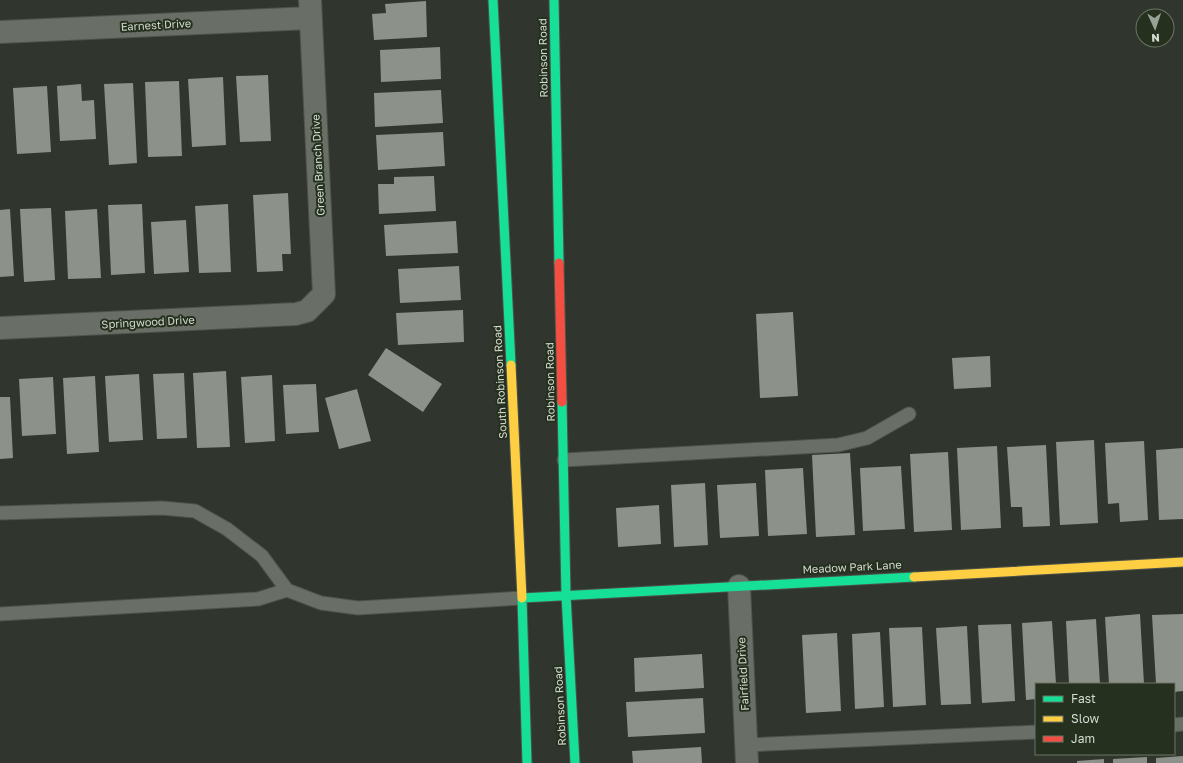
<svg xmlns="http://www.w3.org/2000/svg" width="1183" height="763" font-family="'Golos Text',sans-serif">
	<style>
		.building { fill: #8c9189 }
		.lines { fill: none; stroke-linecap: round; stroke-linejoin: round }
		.lane-casing { stroke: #4d534a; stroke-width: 15 }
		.street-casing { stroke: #4d534a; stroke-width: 24 }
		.fast-casing { stroke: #4d534a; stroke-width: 11 }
		.slow-casing { stroke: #4d534a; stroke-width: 11 }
		.jam-casing { stroke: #4d534a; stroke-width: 11 }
		.lane { stroke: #696e67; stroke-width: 13 }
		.street { stroke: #696e67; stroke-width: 22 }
		.fast { stroke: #16e098; stroke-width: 9 }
		.slow { stroke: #ffcf43; stroke-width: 9 }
		.jam { stroke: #f24e42; stroke-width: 9 }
		.labels { text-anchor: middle; stroke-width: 4; stroke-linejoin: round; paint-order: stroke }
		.street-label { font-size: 11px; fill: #d3dad0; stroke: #25301f }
	</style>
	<rect width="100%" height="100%" fill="#30362d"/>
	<path class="building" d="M 426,1 L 427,37 L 374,40 L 372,14 L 386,13 L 385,4 Z
		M 440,47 L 441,79 L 381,82 L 380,50 Z
		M 268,75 L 271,141 L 240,142 L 236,76 Z
		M 223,77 L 226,145 L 192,147 L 188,79 Z
		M 179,81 L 182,156 L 148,157 L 145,82 Z
		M 133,83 L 137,163 L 109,165 L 104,84 Z
		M 81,84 L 82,101 L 94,100 L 96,139 L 60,141 L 57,86 Z
		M 47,86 L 51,152 L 17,154 L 13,88 Z
		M 441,90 L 443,123 L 375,127 L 374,93 Z
		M 443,132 L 445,166 L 378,170 L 376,135 Z
		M 434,176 L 436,211 L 379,214 L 378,184 L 394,184 L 394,177 Z
		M 288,193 L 291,254 L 282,254 L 283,271 L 257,272 L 253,195 Z
		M 142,204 L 145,273 L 111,275 L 108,205 Z
		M 228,204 L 231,272 L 199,273 L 195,206 Z
		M 51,208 L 55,280 L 24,282 L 20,209 Z
		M 10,209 L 14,276 L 0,277 L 0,210 Z
		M 97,209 L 101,278 L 68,279 L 65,211 Z
		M 186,220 L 189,272 L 154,274 L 151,222 Z
		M 456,221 L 458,253 L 386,256 L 384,225 Z
		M 459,266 L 461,300 L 400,303 L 398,269 Z
		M 463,310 L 464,342 L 398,345 L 396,313 Z
		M 793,312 L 798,396 L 760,398 L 756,314 Z
		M 386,348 L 442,384 L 423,412 L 368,375 Z
		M 990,356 L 991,387 L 954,389 L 952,358 Z
		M 226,371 L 230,447 L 197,448 L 193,373 Z
		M 184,373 L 187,438 L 157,439 L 153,374 Z
		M 139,374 L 143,440 L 109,442 L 105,376 Z
		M 272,375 L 275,441 L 245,443 L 241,377 Z
		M 95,376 L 99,452 L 67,454 L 63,378 Z
		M 53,377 L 56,434 L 22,436 L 19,379 Z
		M 316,384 L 319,432 L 286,434 L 283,385 Z
		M 357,389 L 371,441 L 339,449 L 325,398 Z
		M 0,397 L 10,397 L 13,458 L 0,459 Z
		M 1094,440 L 1098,523 L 1060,525 L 1056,442 Z
		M 1144,441 L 1148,520 L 1120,522 L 1119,503 L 1108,504 L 1105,443 Z
		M 1046,445 L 1050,526 L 1023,527 L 1022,507 L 1011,507 L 1007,447 Z
		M 997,446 L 1001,528 L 961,530 L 957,448 Z
		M 1183,448 L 1183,519 L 1159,520 L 1156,450 Z
		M 948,452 L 952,530 L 914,532 L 910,454 Z
		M 850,453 L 855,535 L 816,537 L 812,455 Z
		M 901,466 L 905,529 L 863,531 L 860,468 Z
		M 803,468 L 807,534 L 768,536 L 765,470 Z
		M 705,483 L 708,545 L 674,547 L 671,485 Z
		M 756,483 L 759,536 L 720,538 L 717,485 Z
		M 659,505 L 661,544 L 618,547 L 616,508 Z
		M 1140,614 L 1144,684 L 1109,684 L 1105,617 Z
		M 1183,614 L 1183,691 L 1174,692 L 1174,684 L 1156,684 L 1152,615 Z
		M 1096,619 L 1100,684 L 1069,684 L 1066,621 Z
		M 1052,621 L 1056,684 L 1036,684 L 1036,699 L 1026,700 L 1022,623 Z
		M 1011,624 L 1015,701 L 982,703 L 978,625 Z
		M 967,626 L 971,704 L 941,705 L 936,628 Z
		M 922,627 L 926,705 L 893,707 L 889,628 Z
		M 880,632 L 884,707 L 855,709 L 852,634 Z
		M 837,633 L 841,711 L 806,713 L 802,635 Z
		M 702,654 L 704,688 L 635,692 L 634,658 Z
		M 703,698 L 705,733 L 628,737 L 626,702 Z
		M 701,747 L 702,763 L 633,763 L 632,751 Z
		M 1183,756 L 1183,763 L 1156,763 L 1156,758 Z
		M 1147,757 L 1147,763 L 1113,763 L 1113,759 Z
		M 1104,759 L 1104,763 L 1077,763 L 1077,761 Z"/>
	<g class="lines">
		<defs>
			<path id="lane" d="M 564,460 L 838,445 L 867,438 L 909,414
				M 0,513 L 162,508 L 195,511 L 227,529 L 262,556 L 287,590 L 321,603 L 358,608 L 522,598
				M 0,614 L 258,599 L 287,590
				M 1174,725 L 1183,724
				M 746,745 L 1036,732"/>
			<path id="street" d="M 0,32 L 311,18
				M 0,328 L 296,314 L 307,311 L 324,294 L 310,0
				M 739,586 L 747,763"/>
			<path id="fast" d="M 493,0 L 511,365
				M 554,0 L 559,263
				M 562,402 L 566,595 L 575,763
				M 522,598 L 527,763
				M 522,598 L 914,577"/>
			<path id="slow" d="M 511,365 L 522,598
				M 914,577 L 1183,562"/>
			<path id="jam" d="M 559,263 L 562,402"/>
		</defs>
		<use href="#lane" class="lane-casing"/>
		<use href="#street" class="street-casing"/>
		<use href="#fast" class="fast-casing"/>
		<use href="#slow" class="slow-casing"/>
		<use href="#jam" class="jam-casing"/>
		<use href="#lane" class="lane"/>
		<use href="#street" class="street"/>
		<use href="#fast" class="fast"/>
		<use href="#slow" class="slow"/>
		<use href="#jam" class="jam"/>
	</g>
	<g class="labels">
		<g class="street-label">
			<text transform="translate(156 25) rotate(-3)" y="4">Earnest Drive</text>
			<text transform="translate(543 58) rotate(-91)" y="4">Robinson Road</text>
			<text transform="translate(318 165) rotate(-93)" y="4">Green Branch Drive</text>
			<text transform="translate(148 322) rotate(-3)" y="4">Springwood Drive</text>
			<text transform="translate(500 382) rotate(-93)" y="4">South Robinson Road</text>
			<text transform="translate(550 382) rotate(-91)" y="4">Robinson Road</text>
			<text transform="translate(852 567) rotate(-3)" y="4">Meadow Park Lane</text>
			<text transform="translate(743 674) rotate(-93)" y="4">Fairfield Drive</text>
			<text transform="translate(560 706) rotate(-93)" y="4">Robinson Road</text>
		</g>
	</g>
	<rect x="1035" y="683" width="140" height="72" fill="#25301f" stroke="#6b7466"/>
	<rect x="1043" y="696" width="20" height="6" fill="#16e098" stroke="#6b7466"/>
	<text x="1071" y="703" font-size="12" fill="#d3dad0">Fast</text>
	<rect x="1043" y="716" width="20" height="6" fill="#ffcf43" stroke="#6b7466"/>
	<text x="1071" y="723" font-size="12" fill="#d3dad0">Slow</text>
	<rect x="1043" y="736" width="20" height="6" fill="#f24e42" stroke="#6b7466"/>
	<text x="1071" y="743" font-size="12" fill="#d3dad0">Jam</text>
	<g transform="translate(1155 28) rotate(177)"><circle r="19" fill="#25301f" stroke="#6b7466"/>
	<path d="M0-3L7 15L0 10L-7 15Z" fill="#9aa197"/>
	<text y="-6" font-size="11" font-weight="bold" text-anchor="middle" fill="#d3dad0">N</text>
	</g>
</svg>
